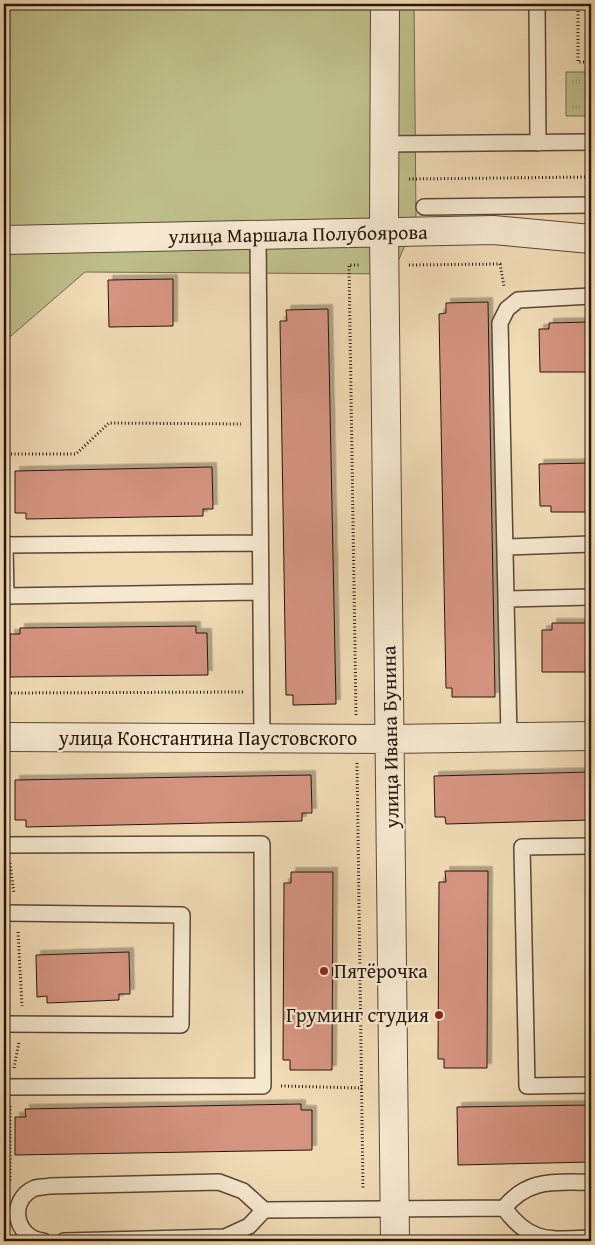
<svg xmlns="http://www.w3.org/2000/svg" width="595" height="1245" font-family="'Gentium Book Plus',serif">
	<style>
		.grass { fill: #bebe8a; stroke: #736a4c }
		.park { fill: url(#park-tufts); stroke: #736a4c }
		.building { fill: #d59481; stroke: #28160d; filter: url(#shadow) }
		.lines { fill: none; stroke-linecap: round; stroke-linejoin: round }
		.lane-casing { stroke: #5a4737; stroke-width: 18 }
		.street-casing { stroke: #5a4737; stroke-width: 30 }
		.path { stroke: #28160d; stroke-width: 3; stroke-dasharray: 1 2.5; stroke-linecap: butt }
		.lane { stroke: #f5e8cf; stroke-width: 15 }
		.street { stroke: #f5e8cf; stroke-width: 28 }
		.poi-dot { fill: #8f2418; stroke: #f5e8cf; stroke-width: 2 }
		.labels { text-anchor: middle; stroke-width: 4.5; stroke-linejoin: round; paint-order: stroke }
		.street-label { font-size: 20px; fill: #28160d; stroke: #f5e8cf }
		.poi-label { font-size: 20px; fill: #28160d; stroke: #f5e8cf; text-anchor: start }
	</style>
	<defs>
		<pattern id="park-tufts" width="24" height="20" patternUnits="userSpaceOnUse" patternTransform="scale(1.25)"><rect width="24" height="20" fill="#bebe8a"/><path d="M3 7l-1-3M5 7V3M7 7l1-3M15 17l-1-3M17 17v-4M19 17l1-3" fill="none" stroke="#a3a376"/></pattern>
		<filter id="shadow"><feDropShadow dx="4.5" dy="-4.5" stdDeviation="0" flood-color="#0004"/></filter>
	</defs>
	<rect width="100%" height="100%" fill="#f0dbb5"/>
	<filter id="stains"><feTurbulence type="fractalNoise" baseFrequency=".004" numOctaves="4"/><feColorMatrix values="0 0 0 0 .2 0 0 0 0 .09 0 0 0 0 .02 0 0 0 .5 -.17"/></filter>
	<radialGradient id="worn" r=".72"><stop offset=".6" stop-color="#630" stop-opacity="0"/><stop offset="1" stop-color="#630" stop-opacity=".3"/></radialGradient>
	<path class="grass" d="M 4,4 L 414,4 L 416,218 L 393,274 L 85,272 L 4,342 Z"/>
	<path class="park" d="M 566,72 L 591,72 L 591,116 L 566,116 Z"/>
	<path class="building" d="M 173,279 L 173,326 L 109,327 L 108,280 Z
		M 488,302 L 495,697 L 452,697 L 452,688 L 446,688 L 439,314 L 446,313 L 446,303 Z
		M 328,309 L 336,704 L 293,705 L 293,695 L 286,695 L 280,321 L 287,321 L 286,310 Z
		M 591,322 L 591,372 L 540,372 L 539,329 L 549,329 L 549,323 Z
		M 591,463 L 591,512 L 551,512 L 551,506 L 540,506 L 539,464 Z
		M 212,467 L 213,509 L 203,509 L 203,516 L 26,519 L 26,513 L 15,513 L 15,471 Z
		M 552,623 L 591,623 L 591,672 L 542,672 L 542,630 L 552,630 Z
		M 196,626 L 196,633 L 207,633 L 208,675 L 10,677 L 10,634 L 20,634 L 20,628 Z
		M 591,772 L 591,820 L 446,824 L 445,817 L 435,817 L 434,776 Z
		M 311,775 L 312,813 L 302,813 L 302,821 L 26,827 L 26,820 L 15,820 L 15,780 Z
		M 445,871 L 488,871 L 487,1068 L 444,1068 L 444,1059 L 438,1059 L 439,882 L 446,882 Z
		M 291,872 L 333,872 L 332,1070 L 290,1070 L 290,1060 L 283,1060 L 284,883 L 291,883 Z
		M 129,952 L 130,994 L 119,994 L 119,1000 L 47,1003 L 47,996 L 37,997 L 36,955 Z
		M 301,1104 L 301,1110 L 312,1110 L 312,1150 L 15,1155 L 15,1117 L 26,1117 L 25,1109 Z
		M 591,1105 L 591,1162 L 458,1165 L 457,1107 Z"/>
	<g class="lines">
		<defs>
			<path id="lane" d="M 537,4 L 538,143
				M 384,144 L 591,142
				M 424,207 L 591,205
				M 258,235 L 262,738
				M 260,543 L 5,545 L 6,596 L 261,592
				M 505,547 L 591,544
				M 506,599 L 591,597
				M 509,737 L 500,323 L 507,309 L 518,300 L 591,296
				M 4,845 L 262,844 L 263,1086 L 4,1087
				M 591,846 L 522,847 L 527,1086 L 591,1085
				M 4,913 L 182,915 L 181,1025 L 4,1024
				M 504,1208 C 531,1245 551,1239 591,1238
				M 504,1208 C 529,1177 556,1183 591,1182
				M 264,1210 L 504,1208
				M 43,1241 C 15,1238 7,1200 35,1188 C 39,1187 45,1187 50,1186 L 219,1182 L 243,1191 L 264,1210 L 249,1226 L 225,1237 L 64,1241"/>
			<path id="street" d="M 385,4 L 384,233 L 395,1241
				M 4,240 L 493,230 L 591,239
				M 4,737 L 390,739 L 591,736"/>
		</defs>
		<use href="#lane" class="lane-casing"/>
		<use href="#street" class="street-casing"/>
		<path class="path" d="M 578,4 L 578,62 L 591,62
			M 409,179 L 591,177
			M 409,265 L 500,264 L 504,286
			M 4,454 L 76,454 L 109,423 L 241,424
			M 4,693 L 243,692
			M 356,715 L 349,265 L 360,265
			M 6,763 L 7,827
			M 357,763 L 363,1190
			M 10,863 L 14,894
			M 18,932 L 22,1006
			M 14,1068 L 19,1042
			M 281,1086 L 362,1088
			M 10,1106 L 10,1182"/>
		<use href="#lane" class="lane"/>
		<use href="#street" class="street"/>
	</g>
	<g class="poi-dot">
		<circle cx="324" cy="971" r="5"/>
		<circle cx="439" cy="1015" r="5"/>
	</g>
	<g class="labels">
		<g class="street-label">
			<text transform="translate(298 234) rotate(-1)" y="7">улица Маршала Полубоярова</text>
			<text transform="translate(390 737) rotate(-91)" y="7">улица Ивана Бунина</text>
			<text x="208" y="745">улица Константина Паустовского</text>
		</g>
		<g class="poi-label">
			<text x="334" y="978">Пятёрочка</text>
			<text x="429" y="1022" text-anchor="end">Груминг студия</text>
		</g>
	</g>
	<rect width="595" height="1245" fill="none" stroke="#f0dbb5" stroke-width="20"/>
	<rect x="5" y="5" width="585" height="1235" fill="none" stroke="#28160d" stroke-width="2.5"/>
	<rect x="10" y="10" width="575" height="1225" fill="none" stroke="#28160d"/>
	<rect width="100%" height="100%" filter="url(#stains)"/>
	<rect width="100%" height="100%" fill="url(#worn)"/>
</svg>
